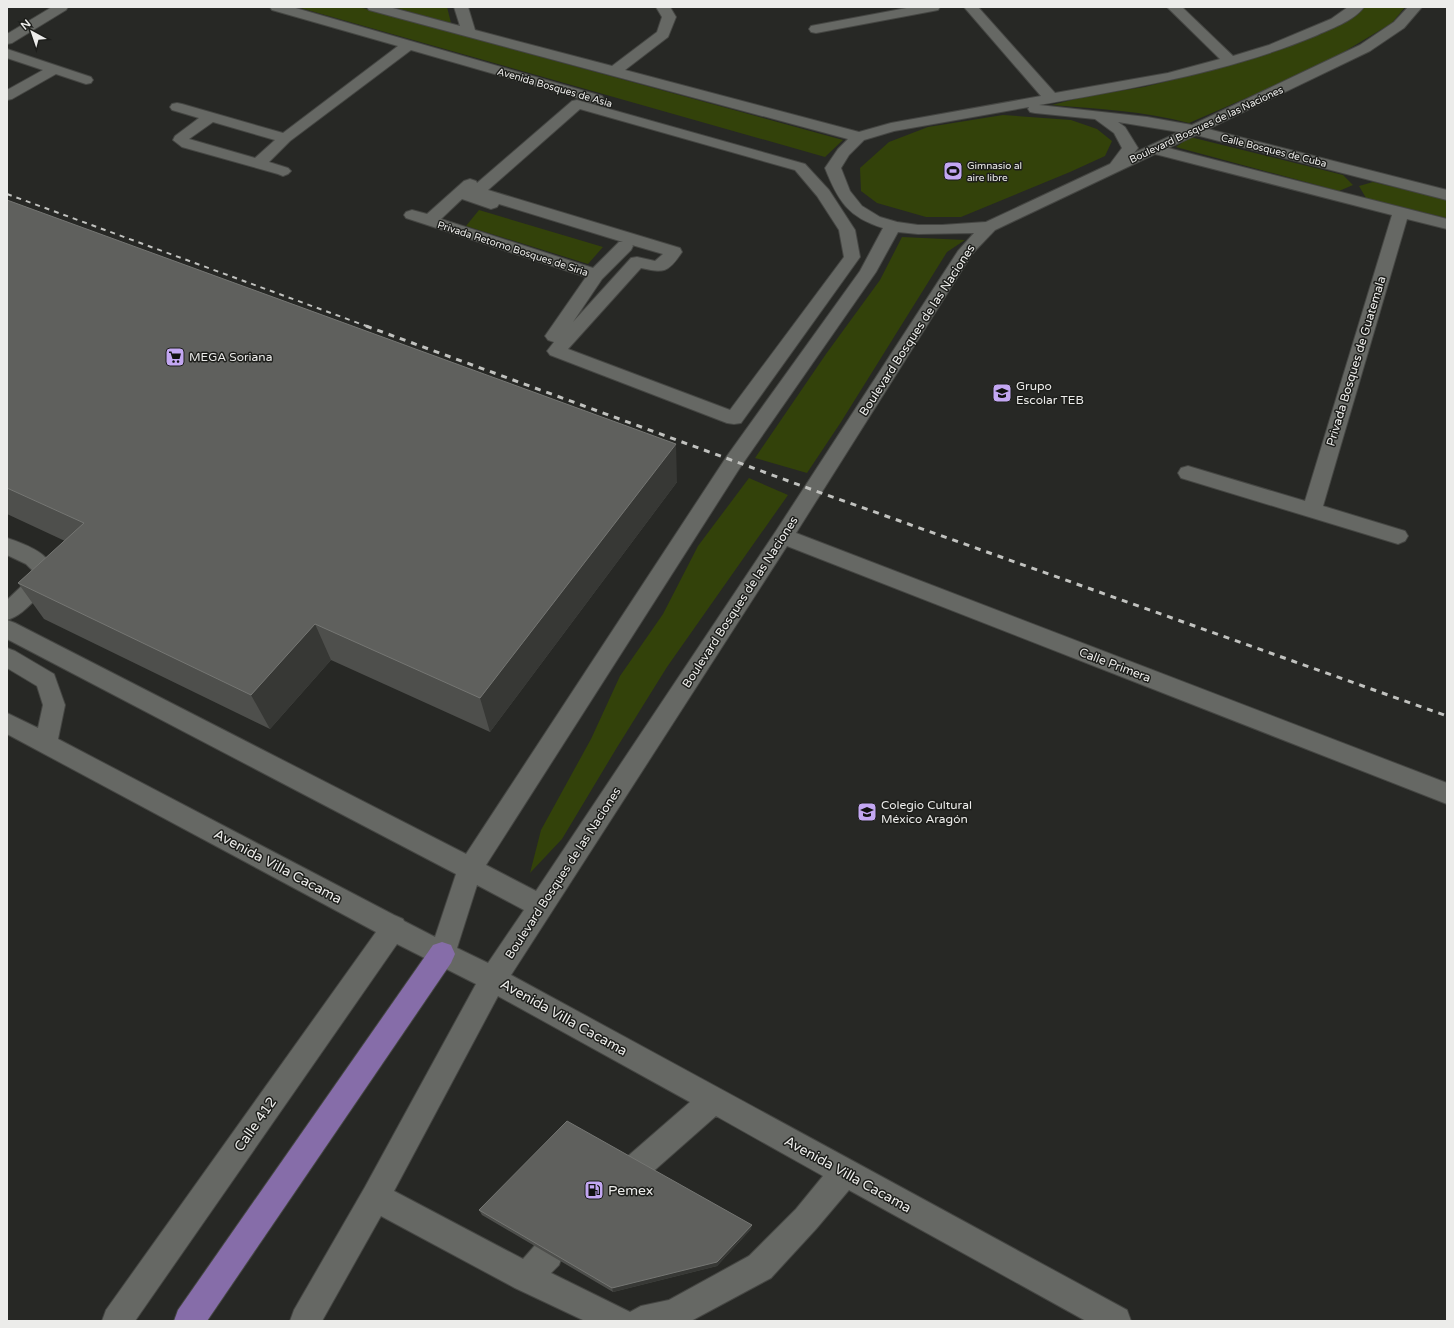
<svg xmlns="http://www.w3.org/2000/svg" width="1454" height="1328" font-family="'Varela Round',sans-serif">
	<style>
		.green { fill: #33420a }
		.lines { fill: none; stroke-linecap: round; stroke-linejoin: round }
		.minor-casing { stroke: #454643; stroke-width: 2 }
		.major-casing { stroke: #454643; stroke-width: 2 }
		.minor { fill: #666864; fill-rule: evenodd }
		.major { fill: #866da9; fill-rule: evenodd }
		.rail-far1 { stroke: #c1c2bf; stroke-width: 2; stroke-dasharray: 5 5; stroke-linecap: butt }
		.rail { stroke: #c1c2bf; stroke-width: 3; stroke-dasharray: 6 6; stroke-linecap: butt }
		.wall { fill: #4e4f4c }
		.shaded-wall { fill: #373835 }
		.building { fill: #5f605d; stroke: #757673 }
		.labels { text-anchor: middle; stroke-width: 3; stroke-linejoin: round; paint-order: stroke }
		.far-street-label { font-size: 10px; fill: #ececea; stroke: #1d1e1b }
		.far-poi-label { font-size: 10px; fill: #ececea; stroke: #1d1e1b; text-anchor: start }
		.street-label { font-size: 12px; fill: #ececea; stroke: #1d1e1b }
		.poi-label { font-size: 12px; fill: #ececea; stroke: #1d1e1b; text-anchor: start }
		.near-street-label { font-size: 14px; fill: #ececea; stroke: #1d1e1b }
		.near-poi-label { font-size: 14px; fill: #ececea; stroke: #1d1e1b; text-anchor: start }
	</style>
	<rect width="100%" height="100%" fill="#272825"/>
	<path class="green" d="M 297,7 L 359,7 L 843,140 L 825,157 Z
		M 393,7 L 447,7 L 451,23 Z
		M 1355,7 L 1405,7 L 1392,23 L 1322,65 L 1189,123 C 1144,111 1098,109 1052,105 L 1087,96 L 1144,87 L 1201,73 L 1280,48 Z
		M 1003,115 L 1071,120 L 1097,129 L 1112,141 L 1105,156 L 1070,172 L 961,217 L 926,217 L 877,203 L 861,191 L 860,168 L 889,142 L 928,127 Z
		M 1190,137 L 1343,175 L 1353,185 L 1339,191 L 1176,147 Z
		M 1373,182 L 1447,200 L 1447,218 L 1366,198 L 1359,186 Z
		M 479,210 L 603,247 L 588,264 L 466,226 Z
		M 902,237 L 965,240 L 947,252 L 841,422 L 807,473 L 755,458 L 826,354 L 880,280 Z
		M 749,478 L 788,495 L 667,667 L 616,749 L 562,839 L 530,873 L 541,830 L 591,739 L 620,676 L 663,614 L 698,546 Z"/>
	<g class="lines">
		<defs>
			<path id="minor" d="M 52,7 L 68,7 L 66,10 L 12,43 L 7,44 L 7,34 Z
				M 270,7 L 292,7 L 602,96 L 604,99 L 602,102 L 597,103 L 592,102 L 411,50 L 290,141 L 269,162 L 288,168 L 291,171 L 288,174 L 283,176 L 278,174 L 182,147 L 173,140 L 175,136 L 199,118 L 172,110 L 170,107 L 172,104 L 177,103 L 182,104 L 283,133 L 398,46 L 272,10 ZM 213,122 L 275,140 L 255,158 L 189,139 Z
				M 367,7 L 389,7 L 460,26 L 454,7 L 468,7 L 475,30 L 612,66 L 657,32 L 662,17 L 656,7 L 670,7 L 676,17 L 668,37 L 625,70 L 859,132 L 891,123 L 1041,96 L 964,7 L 978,7 L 1055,93 L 1168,73 L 1220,59 L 1167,7 L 1182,7 L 1233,56 L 1269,45 L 1331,19 L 1348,7 L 1364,7 C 1354,21 1330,29 1315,36 C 1226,73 1132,88 1039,105 L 1147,117 L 1192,125 L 1360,45 L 1394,22 L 1408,7 L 1422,7 L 1404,28 L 1370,51 L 1208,129 L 1447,190 L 1447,200 L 1196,135 L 1168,148 L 1447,219 L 1447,229 L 1407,219 L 1323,506 L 1405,531 L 1408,536 L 1405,541 L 1398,544 L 1181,478 L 1178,473 L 1181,468 L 1188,466 L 1305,501 L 1392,215 L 1155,154 L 995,230 L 972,254 L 796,533 L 1447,783 L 1447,804 L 787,546 L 511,975 L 1127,1310 L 1131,1321 L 1086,1321 L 849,1190 L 816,1229 L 771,1278 L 691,1321 L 585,1321 L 515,1288 L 381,1216 L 322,1321 L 290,1321 L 294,1310 L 365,1187 L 476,984 L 397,944 L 135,1321 L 102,1321 L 106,1310 L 376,932 L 7,734 L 7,713 L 38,728 L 43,705 L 37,686 L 7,668 L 7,648 L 15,651 L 54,674 L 65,705 L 58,739 L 394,915 L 403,919 L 404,921 L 435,937 L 456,874 L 7,639 L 7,620 L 15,623 L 466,854 L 727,456 L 860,271 L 883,228 C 848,217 838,201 825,168 L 838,149 L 848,139 L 369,10 ZM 1029,107 L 1028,109 L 1030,112 L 1035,113 L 1095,119 L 1114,133 L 1122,148 L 1110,164 L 986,222 L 942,225 L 918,225 L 897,222 L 880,217 L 862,206 L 850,191 L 841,168 L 849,155 L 864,140 L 894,131 ZM 1118,122 L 1179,132 L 1134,153 L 1138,148 L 1125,127 ZM 898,232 L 918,234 L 974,233 L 958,251 L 776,531 L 536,891 L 486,865 L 741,466 L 876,272 ZM 477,885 L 524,910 L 488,963 L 457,948 ZM 498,996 L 690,1102 L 628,1156 L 624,1166 L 628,1176 L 638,1180 L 648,1176 L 716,1116 L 823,1176 L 796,1209 L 749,1256 L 669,1300 L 641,1306 L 630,1312 L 551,1273 L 559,1265 L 563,1254 L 559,1243 L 548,1239 L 537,1243 L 523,1259 L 394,1191 Z
				M 912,7 L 940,7 L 938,10 L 933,11 L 816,33 L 811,32 L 809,29 L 811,26 L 816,25 Z
				M 7,49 L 91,77 L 93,80 L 91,83 L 86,84 L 56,74 L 12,99 L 7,100 L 7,90 L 43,70 L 7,58 Z
				M 577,100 L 805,164 L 829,190 L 855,230 L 860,257 L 741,423 L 734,424 L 727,423 L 550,355 L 547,351 L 554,342 L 548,340 L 545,336 L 586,277 L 406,218 L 404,215 L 406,212 L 412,210 L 427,214 L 464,181 L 470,179 L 476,181 L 477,183 L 572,101 ZM 580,109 L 795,170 L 817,196 L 839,230 L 844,257 L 730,410 L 568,349 L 641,268 C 664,273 668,273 682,252 L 680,248 L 488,190 ZM 462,199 L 491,209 L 497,207 L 499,204 L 623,242 L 619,242 L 593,268 L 441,219 ZM 632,245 L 663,254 L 655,261 L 637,257 L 631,258 L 573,322 L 602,279 L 631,250 L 633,246 Z
				M 7,538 C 43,550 71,565 35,600 C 27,608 18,617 7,620 L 7,600 L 30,578 L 32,570 L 26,564 L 7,555 Z"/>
			<path id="major" d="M 442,942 L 451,945 L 455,954 L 451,963 L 207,1321 L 174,1321 L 178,1310 L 433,945 Z"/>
		</defs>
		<use href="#minor" class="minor-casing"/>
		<use href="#major" class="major-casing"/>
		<use href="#minor" class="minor"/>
		<use href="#major" class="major"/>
		<path class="rail-far1" d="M 7,194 L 369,327"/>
		<path class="rail" d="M 366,326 L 813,490 L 1447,716"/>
	</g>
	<path class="wall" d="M 7,200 L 677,482 L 490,732 L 331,660 L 270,729 L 44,619 L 18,583 L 65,541 L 7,514 Z
		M 479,1210 L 751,1229 L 717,1266 L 613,1292 L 482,1215 Z"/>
	<path class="shaded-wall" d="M 676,444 L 677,482 L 490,732 L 480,698 Z
		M 315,624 L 331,660 L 270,729 L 251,695 Z
		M 752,1225 L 751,1229 L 717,1266 L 613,1292 L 612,1288 Z"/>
	<path class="building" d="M 7,200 L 676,444 L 480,698 L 315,624 L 251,695 L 18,583 L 84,523 L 7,488 Z
		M 567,1121 L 752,1225 L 717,1262 L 612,1288 L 479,1210 Z"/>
	<defs>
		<symbol id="stadium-square" viewBox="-11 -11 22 22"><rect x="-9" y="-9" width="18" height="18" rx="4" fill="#c3a7f2" stroke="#1d1e1b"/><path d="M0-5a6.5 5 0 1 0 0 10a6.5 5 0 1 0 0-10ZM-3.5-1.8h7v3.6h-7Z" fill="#111"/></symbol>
		<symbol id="supermarket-square" viewBox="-11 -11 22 22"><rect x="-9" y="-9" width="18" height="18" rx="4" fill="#c3a7f2" stroke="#1d1e1b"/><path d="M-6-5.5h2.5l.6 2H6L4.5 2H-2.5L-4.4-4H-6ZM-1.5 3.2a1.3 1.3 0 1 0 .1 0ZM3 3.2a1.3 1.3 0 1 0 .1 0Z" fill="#111"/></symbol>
		<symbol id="school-square" viewBox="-11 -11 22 22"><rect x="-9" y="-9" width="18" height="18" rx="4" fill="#c3a7f2" stroke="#1d1e1b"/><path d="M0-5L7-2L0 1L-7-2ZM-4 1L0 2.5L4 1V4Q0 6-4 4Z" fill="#111"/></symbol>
		<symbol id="fuel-square" viewBox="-11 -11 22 22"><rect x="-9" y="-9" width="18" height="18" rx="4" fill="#c3a7f2" stroke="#1d1e1b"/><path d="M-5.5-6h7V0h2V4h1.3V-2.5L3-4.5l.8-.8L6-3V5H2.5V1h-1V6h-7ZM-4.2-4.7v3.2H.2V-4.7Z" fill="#111"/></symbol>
	</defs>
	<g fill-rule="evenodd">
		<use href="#stadium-square" x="942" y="160" width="22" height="22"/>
		<use href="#supermarket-square" x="164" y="346" width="22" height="22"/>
		<use href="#school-square" x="991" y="382" width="22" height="22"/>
		<use href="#school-square" x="856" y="801" width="22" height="22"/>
		<use href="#fuel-square" x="583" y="1179" width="22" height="22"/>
	</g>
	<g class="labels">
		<g class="far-street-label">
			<text transform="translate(555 87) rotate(16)" y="4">Avenida Bosques de Asia</text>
			<text transform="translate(1206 124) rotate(-25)" y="4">Boulevard Bosques de las Naciones</text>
			<text transform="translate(1274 150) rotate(14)" y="4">Calle Bosques de Cuba</text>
			<text transform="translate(513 248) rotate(18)" y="4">Privada Retorno Bosques de Siria</text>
		</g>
		<g class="far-poi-label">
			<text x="967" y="169">Gimnasio al<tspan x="967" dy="12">aire libre</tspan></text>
		</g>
		<g class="street-label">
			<text transform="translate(917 330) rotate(-57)" y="4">Boulevard Bosques de las Naciones</text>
			<text transform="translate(1356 361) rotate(-73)" y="4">Privada Bosques de Guatemala</text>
			<text transform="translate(740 602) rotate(-57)" y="4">Boulevard Bosques de las Naciones</text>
			<text transform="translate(1115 665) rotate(21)" y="4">Calle Primera</text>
			<text transform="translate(563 873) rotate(-57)" y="4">Boulevard Bosques de las Naciones</text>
		</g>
		<g class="poi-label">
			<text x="189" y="361">MEGA Soriana</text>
			<text x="1016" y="390">Grupo<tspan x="1016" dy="14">Escolar TEB</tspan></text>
			<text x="881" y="809">Colegio Cultural<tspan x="881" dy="14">México Aragón</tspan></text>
		</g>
		<g class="near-street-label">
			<text transform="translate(278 866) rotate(28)" y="5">Avenida Villa Cacama</text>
			<text transform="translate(564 1017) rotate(29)" y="5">Avenida Villa Cacama</text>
			<text transform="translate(255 1124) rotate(-55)" y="5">Calle 412</text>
			<text transform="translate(848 1174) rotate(29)" y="5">Avenida Villa Cacama</text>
		</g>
		<g class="near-poi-label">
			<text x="608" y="1195">Pemex</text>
		</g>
	</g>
	<rect width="1454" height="1328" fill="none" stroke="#ececea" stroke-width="16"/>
	<g transform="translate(32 32) rotate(320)" stroke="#1d1e1b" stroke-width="3" paint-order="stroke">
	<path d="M0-3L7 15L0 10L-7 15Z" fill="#ececea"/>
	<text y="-6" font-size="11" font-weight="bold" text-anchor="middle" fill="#ececea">N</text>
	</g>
</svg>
